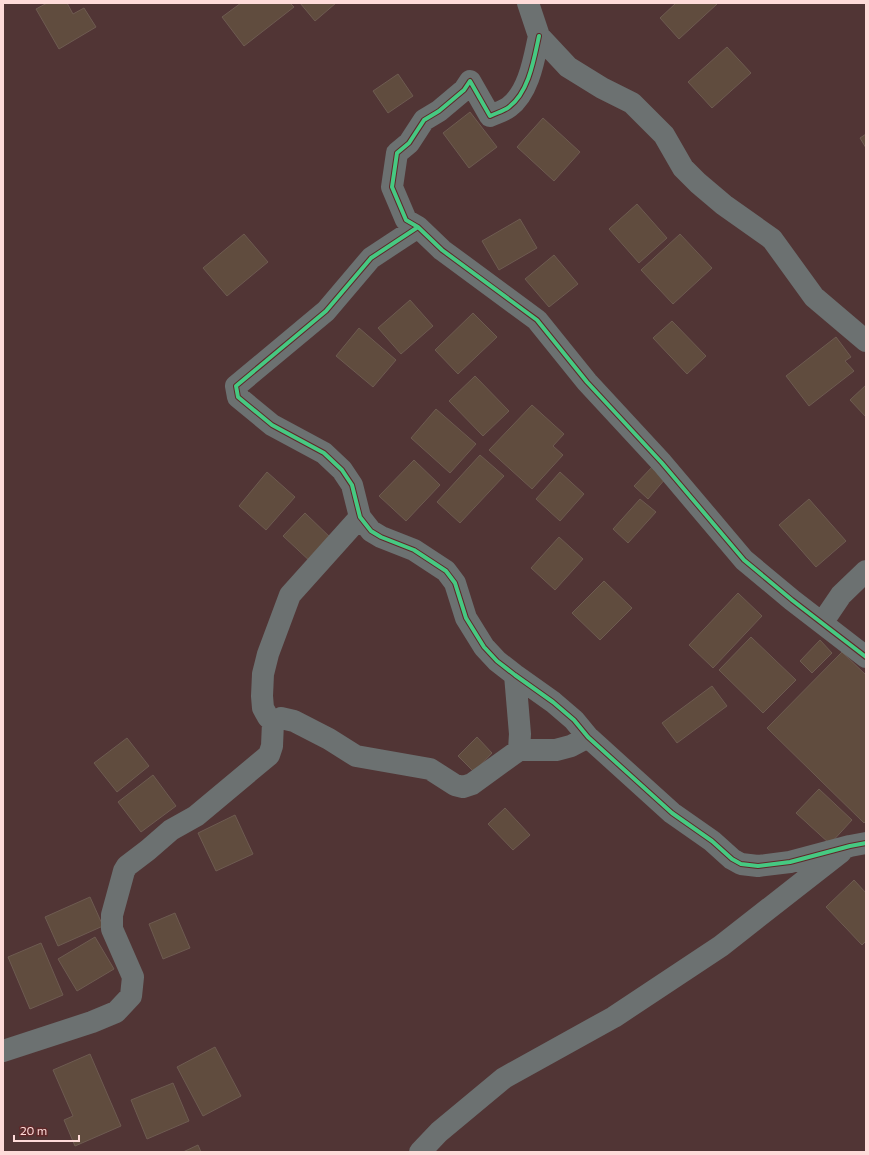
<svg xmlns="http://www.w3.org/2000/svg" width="869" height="1155" font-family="Commissioner,sans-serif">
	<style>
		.building { fill: #604c3e; stroke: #6e5b51 }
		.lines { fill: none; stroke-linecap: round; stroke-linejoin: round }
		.minor { stroke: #6c7171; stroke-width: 22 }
		.cycleway-casing { stroke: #5e2829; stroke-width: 6 }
		.cycleway { stroke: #46c982; stroke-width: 4 }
	</style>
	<rect width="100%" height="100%" fill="#513535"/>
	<path class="building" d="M 47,3 L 67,3 L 73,14 L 84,8 L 96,27 L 59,49 L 36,9 Z
		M 241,3 L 290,3 L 294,7 L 244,46 L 222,17 Z
		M 300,3 L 336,3 L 315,21 Z
		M 676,3 L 715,3 L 717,4 L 679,39 L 660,18 Z
		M 727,47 L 751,73 L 712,108 L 688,82 Z
		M 398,74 L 413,96 L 388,113 L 373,91 Z
		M 470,112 L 497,147 L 469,168 L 443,133 Z
		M 543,118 L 580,152 L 554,181 L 517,147 Z
		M 866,134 L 866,148 L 860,138 Z
		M 637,204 L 667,238 L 639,263 L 609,229 Z
		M 520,219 L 537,248 L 499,270 L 482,241 Z
		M 244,234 L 268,262 L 227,296 L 203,268 Z
		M 680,234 L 712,268 L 673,304 L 641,270 Z
		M 554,255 L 578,284 L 549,307 L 525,279 Z
		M 410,300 L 433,326 L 401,354 L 378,328 Z
		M 473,313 L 497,337 L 458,374 L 435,350 Z
		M 672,321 L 706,356 L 687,374 L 653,338 Z
		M 359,328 L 396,360 L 373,387 L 336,356 Z
		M 836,337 L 851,357 L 845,361 L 854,371 L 809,406 L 786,376 Z
		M 475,376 L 509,411 L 483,436 L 449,401 Z
		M 866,385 L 866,417 L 850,400 Z
		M 532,405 L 564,434 L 553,446 L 563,455 L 532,489 L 489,450 Z
		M 436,409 L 476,444 L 450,473 L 411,438 Z
		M 480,455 L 504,476 L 460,523 L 437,502 Z
		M 414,460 L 440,485 L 406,521 L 379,496 Z
		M 653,466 L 666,478 L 648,499 L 634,486 Z
		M 267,472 L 295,497 L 266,530 L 239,506 Z
		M 560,472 L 584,494 L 560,521 L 536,499 Z
		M 640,499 L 656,512 L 628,543 L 613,529 Z
		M 809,499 L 846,541 L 816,567 L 779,525 Z
		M 305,513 L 334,541 L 313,564 L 283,536 Z
		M 559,537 L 583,559 L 555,590 L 531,568 Z
		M 604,581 L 632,608 L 600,640 L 572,613 Z
		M 738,593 L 762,616 L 713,668 L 689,645 Z
		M 751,637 L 796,680 L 763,713 L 719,670 Z
		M 820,640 L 832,653 L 812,673 L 800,661 Z
		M 842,652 L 866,675 L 866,821 L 864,823 L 767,728 Z
		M 712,686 L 727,706 L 677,743 L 662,723 Z
		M 477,737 L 492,753 L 474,772 L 458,756 Z
		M 127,738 L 149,766 L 117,792 L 94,763 Z
		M 153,775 L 176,806 L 141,832 L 118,802 Z
		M 819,789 L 852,820 L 830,844 L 796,813 Z
		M 505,808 L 530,835 L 513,850 L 488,824 Z
		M 235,815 L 253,854 L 216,871 L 198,833 Z
		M 854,880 L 866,893 L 866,941 L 862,945 L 826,907 Z
		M 90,897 L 103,926 L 58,946 L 45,917 Z
		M 175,913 L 190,948 L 163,959 L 149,924 Z
		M 95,937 L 114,969 L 77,991 L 58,959 Z
		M 41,943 L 63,995 L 30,1009 L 8,957 Z
		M 215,1047 L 241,1096 L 203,1116 L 177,1067 Z
		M 90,1054 L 121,1126 L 75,1146 L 64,1120 L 73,1116 L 53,1070 Z
		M 173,1083 L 189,1121 L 147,1139 L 131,1100 Z
		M 198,1145 L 201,1152 L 183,1152 Z"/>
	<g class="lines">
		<path class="minor" d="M 528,3 L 539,36 L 568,67 L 602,88 L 632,103 L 664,135 L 683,168 L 698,183 L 724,205 L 772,239 L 814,297 L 866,341
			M 539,36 C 534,59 529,92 509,107 C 504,111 496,113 490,116 L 470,81 L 464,90 L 439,111 L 424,120 L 409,143 L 397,153 L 392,187 L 406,220 L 418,227 L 442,250 L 537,320 L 587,382 L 662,463 L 744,560 L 792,600 L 866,657
			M 418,227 L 371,258 L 326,311 L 236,386 L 238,397 L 272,425 L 324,453 L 342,470 L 352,485 L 360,517 L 371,531 L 381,537 L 414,550 L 446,571 L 455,583 L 466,618 L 484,647 L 497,661 L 515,675 L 553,702 L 574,720 L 588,737 L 672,813 L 712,841 L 732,859 L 741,864 L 758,866 L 790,862 L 850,846 L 866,843
			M 822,623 L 841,595 L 866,571
			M 515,675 L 520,734 L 519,750
			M 273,722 L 281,718 L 294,721 L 329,739 L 356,756 L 430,769 L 455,785 L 463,787 L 472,784 L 519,750 L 556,750 L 571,746 L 588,737
			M 3,1051 L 92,1022 L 116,1012 L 131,996 L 133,977 L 112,929 L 112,915 L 124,871 L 127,866 L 148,850 L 171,830 L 196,816 L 269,755 L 272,746 L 273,722 L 268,717 L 263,708 L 262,696 L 263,674 L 268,654 L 290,595 L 360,517
			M 420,1152 L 439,1132 L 504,1078 L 614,1017 L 721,946 L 841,852"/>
		<defs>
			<path id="cycleway" d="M 539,36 C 534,59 529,92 509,107 C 504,111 496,113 490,116 L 470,81 L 464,90 L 439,111 L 424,120 L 409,143 L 397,153 L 392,187 L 406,220 L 418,227 L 442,250 L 537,320 L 587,382 L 662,463 L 744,560 L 792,600 L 866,657
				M 418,227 L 371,258 L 326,311 L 236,386 L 238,397 L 272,425 L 324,453 L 342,470 L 352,485 L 360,517 L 371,531 L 381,537 L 414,550 L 446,571 L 455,583 L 466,618 L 484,647 L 497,661 L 515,675 L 553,702 L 574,720 L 588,737 L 672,813 L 712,841 L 732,859 L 741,864 L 758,866 L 790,862 L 850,846 L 866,843"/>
		</defs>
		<use href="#cycleway" class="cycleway-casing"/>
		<use href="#cycleway" class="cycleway"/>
	</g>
	<rect width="869" height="1155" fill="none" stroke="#fedbd9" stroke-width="8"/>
	<path d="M14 1135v6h65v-6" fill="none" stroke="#fedbd9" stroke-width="2"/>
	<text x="20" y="1135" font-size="12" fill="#fedbd9" stroke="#5e2829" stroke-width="3" paint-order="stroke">20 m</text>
</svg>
